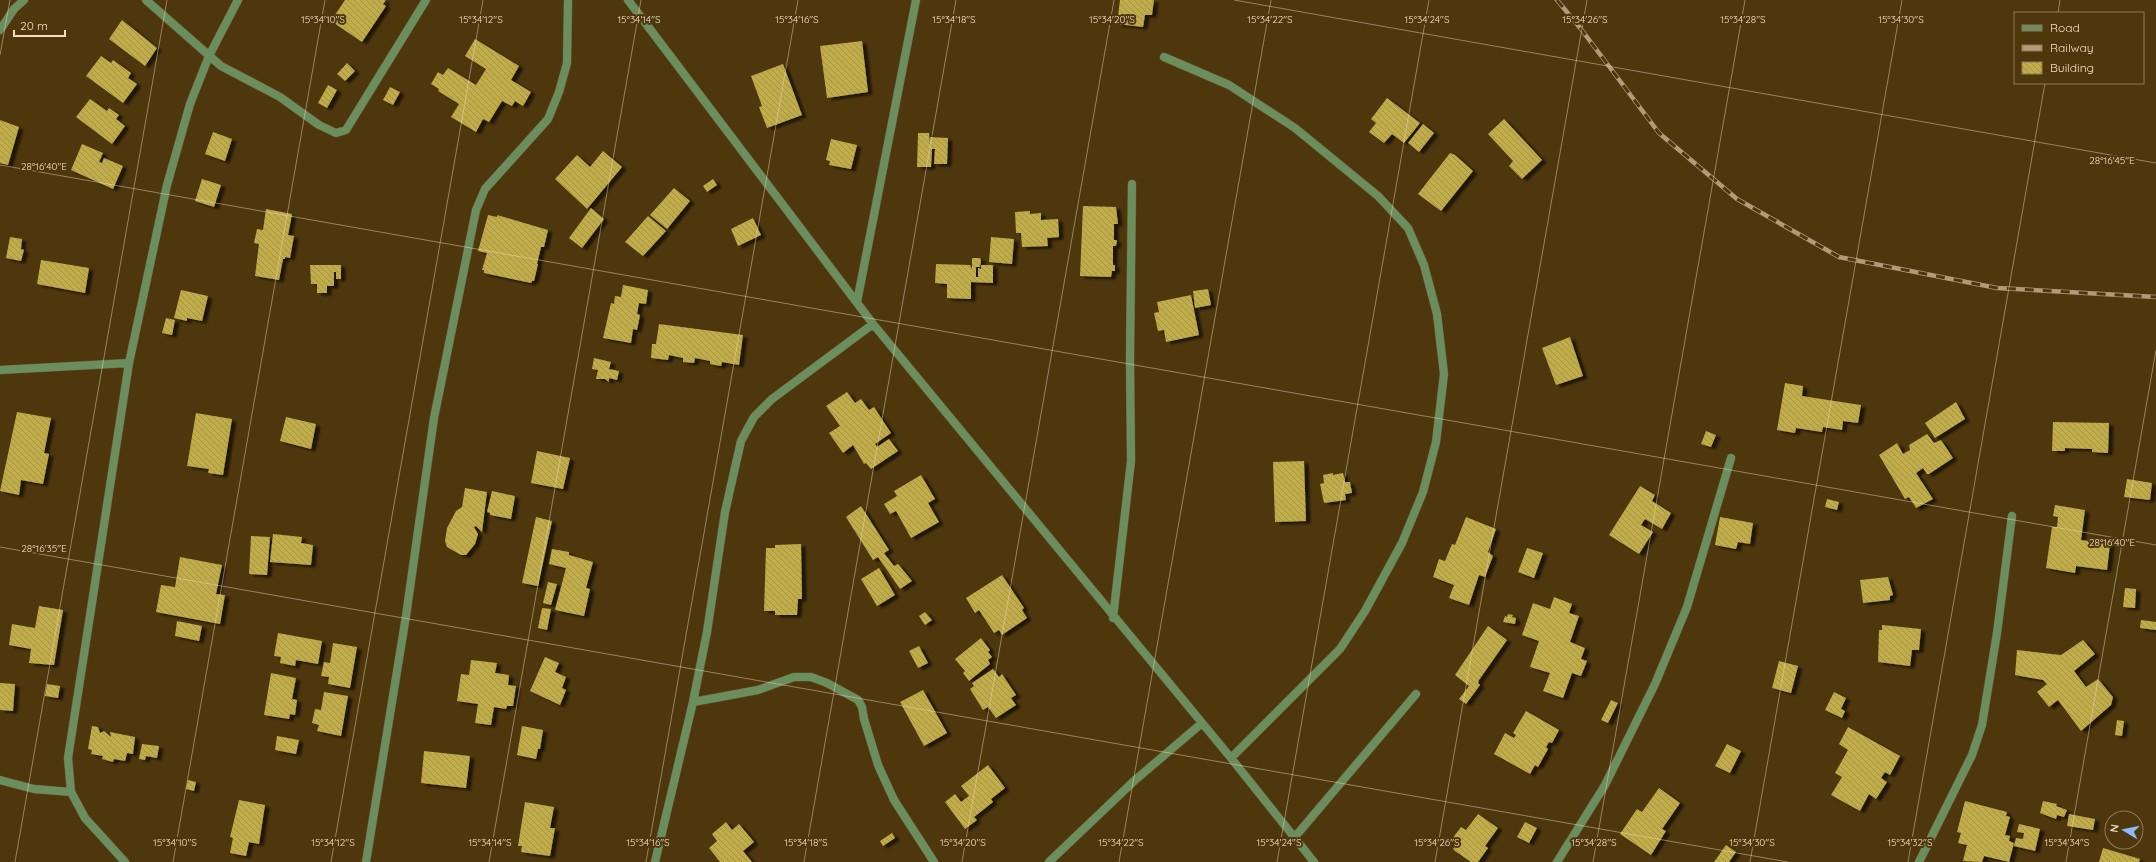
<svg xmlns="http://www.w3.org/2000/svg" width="2156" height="862" viewBox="0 0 2156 862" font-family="Quicksand,sans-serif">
	<defs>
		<pattern id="building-back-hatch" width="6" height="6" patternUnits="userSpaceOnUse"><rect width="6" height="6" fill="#c0ac49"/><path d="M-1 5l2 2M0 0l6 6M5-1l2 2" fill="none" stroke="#a29246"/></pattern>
		<filter id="shadow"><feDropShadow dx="4.5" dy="2.5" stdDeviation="1" flood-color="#0009"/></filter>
	</defs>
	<rect width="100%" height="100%" fill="#4e370d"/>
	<!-- building -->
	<path fill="url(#building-back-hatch)" filter="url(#shadow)" d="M345 0H386L383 4 386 6 362 42 331 21Z
		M1120 0H1154L1152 15H1145L1143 27 1117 24Z
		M122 20 157 48 145 66 109 39Z
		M475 39 519 66 511 80 531 92 523 106 515 101 512 106 502 101 489 122 483 119 476 132 451 117 459 104 438 91 439 89 431 84 438 72 443 75 448 68 476 85 486 69 465 56Z
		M862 41 868 92 827 98 820 46Z
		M101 56 111 63 113 60 131 73 128 78 137 84 123 103 86 76Z
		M347 63 355 71 345 81 337 74Z
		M783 64 802 115 767 128 759 107 762 106 751 76Z
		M328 85 337 90 327 108 318 103Z
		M390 87 400 92 393 105 383 100Z
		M1387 98 1420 123 1404 143 1392 134 1384 143 1369 132 1376 123 1371 119Z
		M90 99 107 111 109 108 119 115 116 119 125 126 112 144 76 117Z
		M1504 119 1542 160 1522 179 1509 166 1513 161 1488 134Z
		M0 120 19 127 8 165 0 163Z
		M1423 124 1434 133 1419 152 1408 143Z
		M213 132 232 139 225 161 205 154Z
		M918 133H929L930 145V137L948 138 947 164H934L935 149H932L931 167H917Z
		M831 139 857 145 851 169 829 165 830 161 826 160Z
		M82 144 103 153 99 162 102 163 104 158 123 166 113 189 71 170Z
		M603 151 622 167 587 209 555 179 577 155 590 167Z
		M1450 153 1455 155 1473 171 1441 211 1418 194Z
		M202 179 221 185 214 207 195 201Z
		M713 179 717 185 707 192 703 186Z
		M674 188 690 201 667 229 650 215Z
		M1083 206 1116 207 1118 224H1114V240H1117L1116 246H1113V265H1115V271H1112L1111 277 1080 276Z
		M591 208 604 219 582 248 569 238Z
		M266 209 292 214 288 235 294 236 290 258 285 257V259H283L279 280 255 276 259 244 254 243 257 229 263 230Z
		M1030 211V214L1041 213V220L1058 219 1059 237 1047 238 1048 246 1022 247 1021 233H1016L1015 212Z
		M488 215 497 217V215L548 230 544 247H541L537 264H538L534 281H532L531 283 484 273V270H482L487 253 478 251Z
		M648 216 666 231 643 256 625 242Z
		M753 218 761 235 738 246 731 229Z
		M10 237 22 239 21 249 24 250 21 261 6 258Z
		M991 237 1014 239 1012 264 989 262Z
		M972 258H980L981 260 980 267H976V277H978V268L981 269V265H993V283L971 282V299L947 298V284L935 283 936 264 970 265 972 269Z
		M41 260 89 268 85 293 37 284Z
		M310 265H341V279H336V272H334V286H327V293H317V284H311Z
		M623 285 648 290 646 304 639 303 637 314 640 315 637 330 633 329 631 343 603 338 611 303 614 304 615 296 621 297Z
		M1208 289 1211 305 1195 308 1193 291Z
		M181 290 208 296 202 321 187 318V321L174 318Z
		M1191 295 1199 335 1166 342 1164 330 1158 331 1154 313 1159 312 1157 302Z
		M166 318 175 320 172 335 162 333Z
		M659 324 743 335 739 365 722 362 721 366 710 364V361L695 358 694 363 683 362V358L669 355 668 360 651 358 652 344H656Z
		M1570 337 1583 376 1556 385 1542 348Z
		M594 358 611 362 609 369 619 371 617 380 609 378V382L605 379H596L598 370 592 369Z
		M1785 383 1803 386 1802 396 1861 405 1858 423 1843 421 1842 430 1823 427 1822 432 1796 428 1795 433 1777 430Z
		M847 392 855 403 861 399 869 410 874 407 891 433 875 444 877 447 889 439 898 451 871 469 866 463 864 464 853 445 843 453 829 433 840 426 826 406Z
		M1956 402 1965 419 1935 438 1925 423Z
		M17 412 51 418 44 453 49 454 43 484 21 480 19 495 0 491Z
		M196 413 232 419 223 475 208 473 209 469 187 466Z
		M286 417 316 424 311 449 280 441Z
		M2053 422 2109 423 2108 453 2092 452V449L2065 448V451H2052Z
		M1706 431 1716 435 1711 447 1701 444Z
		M1927 434 1934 443 1941 440 1953 458 1929 474H1927L1923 468 1916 473 1933 499 1916 508 1909 497 1905 499 1879 455 1897 443 1903 454 1910 450 1909 445Z
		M537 451 570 458 563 489 531 483Z
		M1304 461 1306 521 1275 522 1273 462Z
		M1333 473V475L1343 473 1345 482H1350L1352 493 1345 494 1346 500 1324 503 1320 484 1324 483 1323 475Z
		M921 475 935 499 928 503 939 522 911 538 896 511 890 514 884 504 897 496 894 491Z
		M2127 479 2152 483 2150 500 2124 497Z
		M1640 486 1655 495 1652 501 1671 513 1662 529 1645 519 1641 525 1653 532 1639 554 1609 535Z
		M465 488 487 492 482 532 476 526 474 527 478 534 475 544 466 555H461L447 547 445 541 447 528 456 511 462 507Z
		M492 491 515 496 511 519 490 515V513L487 512Z
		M1827 499 1839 502 1837 510 1825 507Z
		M2055 505 2085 510 2081 540 2110 544 2107 570 2076 566 2075 573 2046 568 2052 527H2057L2058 517 2053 516Z
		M861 506 889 550 884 553 894 566 898 564 912 581 900 589 878 557 873 560 846 517Z
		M536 517 552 521 538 586 522 583Z
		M1466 517 1496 529 1488 552 1493 556 1485 577 1479 575 1469 605 1449 598 1454 585 1433 577 1439 559 1445 561 1452 544 1455 545Z
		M1720 517 1753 523 1750 544 1738 542 1736 549 1715 545Z
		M273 534 302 537 301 543 313 545 311 565 270 562Z
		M251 536 270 537 267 575 249 574Z
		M801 544 802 599H798L797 615H775V611H764L766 548H775V545Z
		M1527 548 1543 553 1534 578 1518 572Z
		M552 549 569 552V555L593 562 586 588 590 589 584 616 555 610 566 568 549 564Z
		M180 557 222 565 216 594 225 595 220 624 156 612 161 585 175 587Z
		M879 568 895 595 877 606 861 579Z
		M1002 575 1024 608 1022 610 1027 618 1002 635 999 630 994 633 979 610 975 613 966 598Z
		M1888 577 1893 595 1890 596V600L1863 603 1860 580Z
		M548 582 557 584 551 605 543 603Z
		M2125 588 2136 589 2135 608 2123 607Z
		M1554 597 1572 604 1569 613 1579 616 1570 642 1585 648 1581 659 1587 661 1581 676 1572 673 1563 698 1543 691 1550 673 1530 667 1539 641 1522 635 1533 603 1550 609Z
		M39 606 63 610 54 665 29 663 31 649 9 645 12 624 35 628Z
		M542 608 551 609 547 630 538 628Z
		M925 612 932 620 925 625 919 616Z
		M1508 614 1513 615 1512 617 1516 618 1515 624 1503 622 1505 616 1507 617Z
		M2141 620 2156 622V630L2140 628Z
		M177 621 202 626 199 641 175 636Z
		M1882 625 1921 629 1919 650H1912L1910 666 1878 662 1879 630H1882Z
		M1488 626 1507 640 1479 680 1478 683 1480 685 1466 704 1459 699 1469 686 1455 675Z
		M278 633 322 641 318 664 296 660 295 666 280 663 281 657 274 656Z
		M981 638 990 650 988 652 992 657 988 660 990 664 969 681 963 673 965 671 955 659Z
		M2083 640 2095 654 2074 671 2086 687 2098 679 2113 697 2111 705 2081 731 2058 700 2049 707 2037 692 2047 684 2043 680 2015 675 2017 650 2061 655Z
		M333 643 357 647 350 688 328 684 329 677 321 676 324 662 330 663Z
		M919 646 928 663 918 668 909 651Z
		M545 657 559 663 555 672 566 677 562 688 566 690 560 705 530 691Z
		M471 660 497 663 495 673 509 675 508 685 516 686 513 706H507L506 709 494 707 491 725 475 723 478 704 457 701 461 674 469 675Z
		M1779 661 1798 666 1791 693 1772 688Z
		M993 669 999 677 1002 674 1016 695 1011 698 1016 705 996 718 988 707 983 710 970 689 974 686 972 683Z
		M271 673 296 678 292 699 297 700 295 715 290 714 289 719 264 715Z
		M0 683 15 684 13 711 0 710Z
		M47 684 60 686 58 698 45 696Z
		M923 690 947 733 924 746 900 702Z
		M324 692 348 696 341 736 317 731 319 725 312 723 315 709 321 710Z
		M1834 692 1846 698 1841 709 1845 711 1842 718 1825 710Z
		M1611 700 1618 703 1608 723 1601 720Z
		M1526 711 1559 730 1552 743 1549 742 1546 747 1548 749 1538 767 1535 765 1530 774 1494 754 1505 733 1514 738 1516 735 1513 733Z
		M2117 720 2124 721 2122 736 2115 735Z
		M92 726 98 727 100 733 104 731 111 737 110 732 135 737 133 754 127 753 125 761 114 759 113 762 102 759 103 756 91 754 92 750 88 749Z
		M522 726 543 730 540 749H538L536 759 517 755Z
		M1848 727 1900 756 1890 775 1885 772 1881 778 1887 782 1876 799 1869 794 1860 811 1831 795 1842 777 1835 773 1848 750 1839 744Z
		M277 736 299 740 296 754 275 750Z
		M142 744 159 746 157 758 146 756 145 760 139 759Z
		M1727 744 1741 751 1730 773 1715 766Z
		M424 751 470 756 466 788 421 783Z
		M988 765 1005 788 991 799 993 802 974 817 977 820 965 829 945 802 955 794 961 802 969 796 961 786Z
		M188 780 196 782 194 791 186 789Z
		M1659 788 1680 803 1662 829 1666 831 1651 855 1620 834 1637 809 1642 812Z
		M239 800 265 805 259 844 249 842 246 856 230 853 233 838 230 837Z
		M1965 801 2007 812 2006 816 2010 817 2005 835 2010 836 2009 841 2014 843 2009 862 1984 856 1982 862 1963 861 1967 845 1958 843 1961 833 1957 832Z
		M2043 801 2057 804 2056 806 2067 810 2064 817 2057 815 2056 819 2040 813Z
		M525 802 554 807 550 828H555L550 856 521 852 522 846H518Z
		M1478 814 1498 828 1485 846 1488 848 1478 862H1471L1455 851 1453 849 1457 844 1452 842V839L1461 827 1466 830Z
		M2069 814 2095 819 2093 830 2067 826Z
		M726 822 732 830 739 824 754 842 743 851 752 862H720L709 848 717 841 712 834Z
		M1525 822 1537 828 1529 843 1517 837Z
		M2019 824 2040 829 2035 851 2014 846 2016 838 2023 839 2024 833 2017 832Z
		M892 833 895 838 883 846 880 841Z
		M1726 845 1736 852 1729 862H1714Z
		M2103 848 2140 859 2139 862H2099Z"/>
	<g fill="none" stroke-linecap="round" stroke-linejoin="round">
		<!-- minor casing -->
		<g stroke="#6b552e" stroke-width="9">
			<path id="minor" d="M146 0 221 66 280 97 319 125 336 133 346 130 426 0
				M628 0 873 324 1231 758 1314 862
				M0 30 14 9 24 0
				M1164 57 1229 85 1295 128 1378 196 1408 228 1424 265 1437 314 1444 374 1436 442 1423 492 1402 543 1365 611 1340 649 1231 758
				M857 302 916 0
				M0 370 129 363
				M1113 618 1131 461 1130 358 1132 184
				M693 702 758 690 794 677H811L827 683 858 700 862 707 864 719 878 765 894 800 934 862
				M0 780 34 789 71 792
				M1294 838 1416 694
				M125 862 85 818 71 792 68 758 129 363 167 185 190 104 209 56 238 0
				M366 862 406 616 434 418 476 210 485 189 548 119 559 92 567 63 568 0
				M655 862 693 702 707 632 725 512 741 441 754 417 772 399 873 324
				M1049 862 1134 781 1202 723
				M1557 862 1605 785 1655 684 1687 607 1731 458
				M1919 862 1972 755 1982 725 1997 633 2012 516"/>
		</g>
		<!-- minor -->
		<use href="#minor" stroke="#6b8e5e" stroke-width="8"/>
		<!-- rail casing -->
		<g stroke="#b09c7b" stroke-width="4.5">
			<path id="rail" d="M1557 0 1581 29 1659 133 1737 199 1839 257 1997 288 2156 297"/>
		</g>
		<!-- rail -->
		<use href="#rail" stroke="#4e370d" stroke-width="3" stroke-dasharray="9" stroke-linecap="butt"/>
	</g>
	<!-- ticks -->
	<path fill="none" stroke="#f1dfc4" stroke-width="1" stroke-opacity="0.45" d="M1234 0 2156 163M2058 13 2060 0M0 55 10 0M0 165 2156 545M0 547 1788 862M15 862 167 0M173 862 325 0M331 862 483 0M489 862 641 0M646 862 798 0M804 862 956 0M962 862 1114 0M1119 862 1271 0M1277 862 1429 0M1435 862 1587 0M1593 862 1745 0M1750 862 1902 0M1908 862 2045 83M2066 862 2156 350"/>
	<g font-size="10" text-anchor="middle" fill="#f1dfc4" stroke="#4e370d" stroke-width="4" stroke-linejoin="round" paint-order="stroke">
		<text x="323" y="23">15°34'10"S</text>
		<text x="481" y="23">15°34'12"S</text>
		<text x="639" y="23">15°34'14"S</text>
		<text x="797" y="23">15°34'16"S</text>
		<text x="954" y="23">15°34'18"S</text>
		<text x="1112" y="23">15°34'20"S</text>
		<text x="1270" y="23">15°34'22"S</text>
		<text x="1427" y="23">15°34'24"S</text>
		<text x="1585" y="23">15°34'26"S</text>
		<text x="1743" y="23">15°34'28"S</text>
		<text x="1901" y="23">15°34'30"S</text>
		<text x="2112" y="164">28°16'45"E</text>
		<text x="44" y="170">28°16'40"E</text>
		<text x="2112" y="546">28°16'40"E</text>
		<text x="44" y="552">28°16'35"E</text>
		<text x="175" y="846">15°34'10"S</text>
		<text x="333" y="846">15°34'12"S</text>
		<text x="490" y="846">15°34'14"S</text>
		<text x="648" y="846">15°34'16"S</text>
		<text x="806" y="846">15°34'18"S</text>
		<text x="963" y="846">15°34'20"S</text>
		<text x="1121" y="846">15°34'22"S</text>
		<text x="1279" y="846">15°34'24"S</text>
		<text x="1437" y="846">15°34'26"S</text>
		<text x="1594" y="846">15°34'28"S</text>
		<text x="1752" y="846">15°34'30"S</text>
		<text x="1910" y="846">15°34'32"S</text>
		<text x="2067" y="846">15°34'34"S</text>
	</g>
	<!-- legend -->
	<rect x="2014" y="12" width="130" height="72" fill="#4e370d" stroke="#8f7a56"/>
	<rect x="2022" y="25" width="20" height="6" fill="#6b8e5e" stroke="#8f7a56"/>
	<text x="2050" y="32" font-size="12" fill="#f1dfc4">Road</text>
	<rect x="2022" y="45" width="20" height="6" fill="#b09c7b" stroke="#8f7a56"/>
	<text x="2050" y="52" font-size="12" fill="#f1dfc4">Railway</text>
	<rect x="2022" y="62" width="20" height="12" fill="url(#building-back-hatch)" stroke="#8f7a56"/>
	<text x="2050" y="72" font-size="12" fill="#f1dfc4">Building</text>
	<!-- north arrow -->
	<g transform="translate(2124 830) rotate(280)"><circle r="19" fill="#4e370d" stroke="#8f7a56"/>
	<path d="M0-3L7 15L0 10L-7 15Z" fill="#8bb9fc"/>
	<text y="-6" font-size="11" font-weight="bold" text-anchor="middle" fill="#f1dfc4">N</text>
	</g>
	<!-- scale -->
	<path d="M14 30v6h51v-6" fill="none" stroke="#f1dfc4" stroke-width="2"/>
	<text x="20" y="30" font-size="12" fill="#f1dfc4" stroke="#4e370d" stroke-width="3" paint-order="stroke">20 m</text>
</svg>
